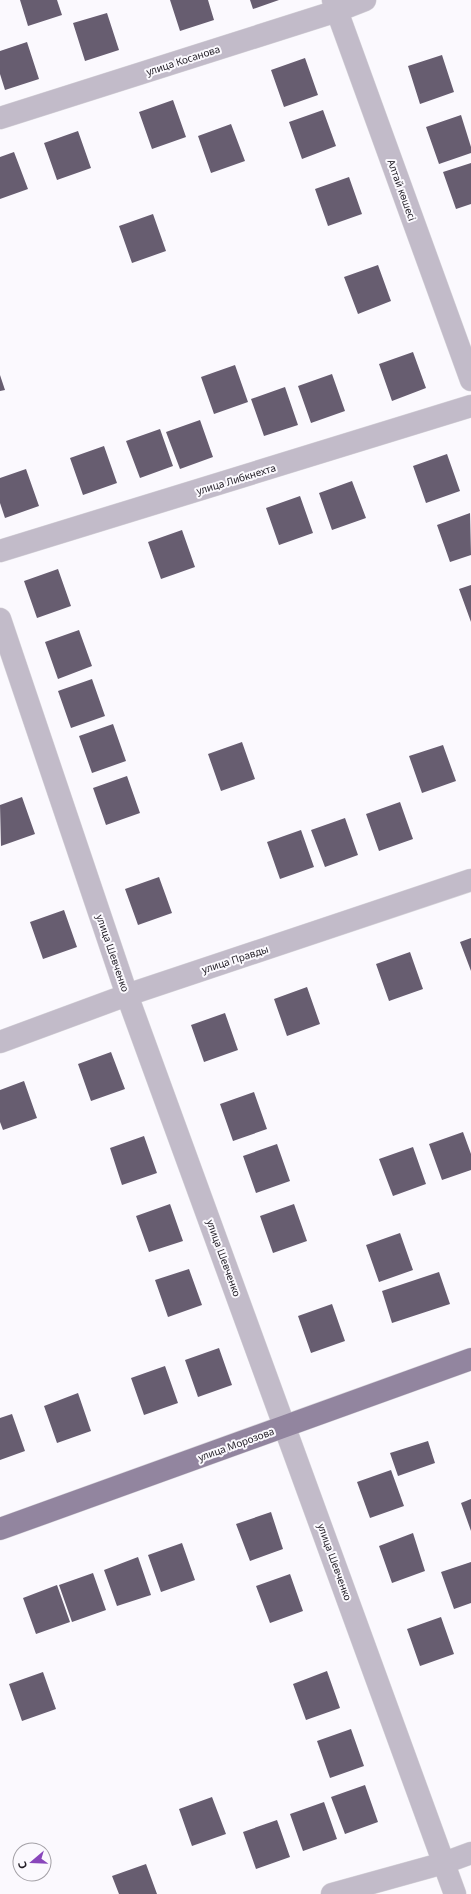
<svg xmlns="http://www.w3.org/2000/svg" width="471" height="1894" viewBox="0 0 471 1894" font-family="'Noto Sans',sans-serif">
	<rect width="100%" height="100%" fill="#fbf9fe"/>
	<!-- building -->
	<path fill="#675d70" d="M20 0H57L62 15 28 26Z
		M170 0H208L214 20 180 31Z
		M250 0H279L253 9Z
		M107 13 119 50 85 61 73 23Z
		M27 42 39 79 5 90 0 74V51Z
		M442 55 454 92 420 104 408 66Z
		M305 58 318 95 284 107 271 70Z
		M173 100 186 137 152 149 139 112Z
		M323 110 336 146 302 159 289 122Z
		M461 115 471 147V153L439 164 426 127Z
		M231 124 245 161 211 173 198 136Z
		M78 131 91 168 57 180 44 143Z
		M14 152 28 189 0 199V157Z
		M471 163V204L456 209 443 172Z
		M349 177 362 214 328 226 315 189Z
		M153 214 166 251 132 263 119 226Z
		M378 265 391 301 358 314 344 277Z
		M413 352 426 388 392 401 379 364Z
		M235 365 248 402 214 414 201 377Z
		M332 374 345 411 311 423 298 386Z
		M0 375 5 390 0 391Z
		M285 387 298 425 264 436 251 399Z
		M200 420 213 457 180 469 166 432Z
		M160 429 173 466 140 478 126 441Z
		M104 446 117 483 83 495 70 458Z
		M447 454 460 491 426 503 413 466Z
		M26 469 39 506 5 518 0 503V478Z
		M352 481 366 518 332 530 319 493Z
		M300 496 313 533 279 545 266 508Z
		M470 513 471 555 450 562 437 525Z
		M182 530 195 567 161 579 148 542Z
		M58 569 71 606 37 618 24 581Z
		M471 585V622L459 589Z
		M79 630 92 666 58 679 45 642Z
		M92 679 105 716 71 728 58 691Z
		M113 724 126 761 92 773 79 736Z
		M242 742 255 779 221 791 208 754Z
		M443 745 456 781 422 793 409 756Z
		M127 776 140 813 106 825 93 788Z
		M22 797 35 834 1 846 0 805Z
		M400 802 413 839 379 851 366 814Z
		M345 818 358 855 325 867 311 830Z
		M301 830 314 867 280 879 267 842Z
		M159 877 172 913 138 925 125 889Z
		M64 910 77 947 43 959 30 922Z
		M471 938V971L460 942Z
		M410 952 423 989 389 1001 376 964Z
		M307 987 320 1024 287 1036 274 999Z
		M225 1013 238 1050 204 1062 191 1025Z
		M111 1052 125 1089 91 1101 78 1064Z
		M24 1081 37 1118 3 1130 0 1122V1090Z
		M254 1092 267 1129 233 1141 220 1104Z
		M463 1132 471 1154V1170L442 1180 429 1144Z
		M144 1136 157 1173 122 1185 110 1148Z
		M277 1144 290 1181 256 1193 243 1156Z
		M413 1147 426 1184 393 1196 379 1159Z
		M170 1204 183 1241 149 1252 136 1216Z
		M294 1204 307 1241 273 1253 260 1216Z
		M400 1233 413 1270 379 1282 366 1245Z
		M189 1269 202 1305 168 1317 155 1280Z
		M439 1272 450 1304 392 1323 382 1291Z
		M332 1304 345 1341 311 1353 298 1316Z
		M219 1348 232 1385 198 1397 185 1360Z
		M165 1366 178 1403 144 1415 131 1378Z
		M78 1393 91 1431 57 1443 44 1406Z
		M12 1414 25 1451 0 1460V1418Z
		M428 1441 435 1463 398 1476 390 1453Z
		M391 1470 404 1506 370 1518 357 1482Z
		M471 1499V1531L461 1503Z
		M271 1512 283 1549 250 1561 236 1524Z
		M413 1533 425 1571 392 1583 379 1546Z
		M182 1543 195 1580 161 1592 148 1555Z
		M138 1557 151 1595 117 1606 104 1570Z
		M471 1562V1603L454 1609 441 1572Z
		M93 1573 106 1610 72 1622 59 1585Z
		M290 1574 303 1611 270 1623 256 1586Z
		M57 1585 70 1622 36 1634 23 1598Z
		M441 1617 454 1654 420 1666 407 1629Z
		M327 1671 340 1708 306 1720 293 1684Z
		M43 1672 56 1709 22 1721 9 1684Z
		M351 1729 364 1766 330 1778 317 1741Z
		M365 1785 378 1822 345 1834 331 1797Z
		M212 1797 226 1834 192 1846 179 1809Z
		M324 1802 337 1839 303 1851 290 1814Z
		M277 1820 290 1857 256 1869 243 1832Z
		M146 1864 157 1894H119L112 1876Z"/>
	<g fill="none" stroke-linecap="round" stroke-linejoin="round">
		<!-- minor casing -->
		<g stroke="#d8d6db" stroke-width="23">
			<path id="minor" d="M333 0 471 380
				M0 118 337 11 365 0
				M0 551 471 406
				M0 619 127 995 455 1894
				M0 1042 127 995 471 880
				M332 1894 444 1863 471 1853"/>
		</g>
		<!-- major casing -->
		<g stroke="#d8d6db" stroke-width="23">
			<path id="major" d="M0 1529 471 1359"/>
		</g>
		<!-- minor -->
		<use href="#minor" stroke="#c2bbc9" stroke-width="22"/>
		<!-- major -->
		<use href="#major" stroke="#92859f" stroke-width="22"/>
	</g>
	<g text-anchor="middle" stroke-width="4" stroke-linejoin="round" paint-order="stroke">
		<!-- street labels -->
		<g font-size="10" fill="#211d25" stroke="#fbf9fe">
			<text transform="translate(183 60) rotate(-18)" y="4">улица Косанова</text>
			<text transform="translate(402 190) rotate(70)" y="4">Алтай көшесі</text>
			<text transform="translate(236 479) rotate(-17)" y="4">улица Либкнехта</text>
			<text transform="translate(113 953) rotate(71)" y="4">улица Шевченко</text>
			<text transform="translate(235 959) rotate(-18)" y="4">улица Правды</text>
			<text transform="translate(224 1258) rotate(70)" y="4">улица Шевченко</text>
			<text transform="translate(236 1444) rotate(-20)" y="4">улица Морозова</text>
			<text transform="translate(335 1562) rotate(70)" y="4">улица Шевченко</text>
		</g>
	</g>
	<!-- north arrow -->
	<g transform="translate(32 1862) rotate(251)"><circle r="19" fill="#fbf9fe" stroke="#a4a1a7"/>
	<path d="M0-3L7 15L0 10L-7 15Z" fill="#8946bb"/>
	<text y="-6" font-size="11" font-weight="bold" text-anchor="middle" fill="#211d25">С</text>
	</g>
</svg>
